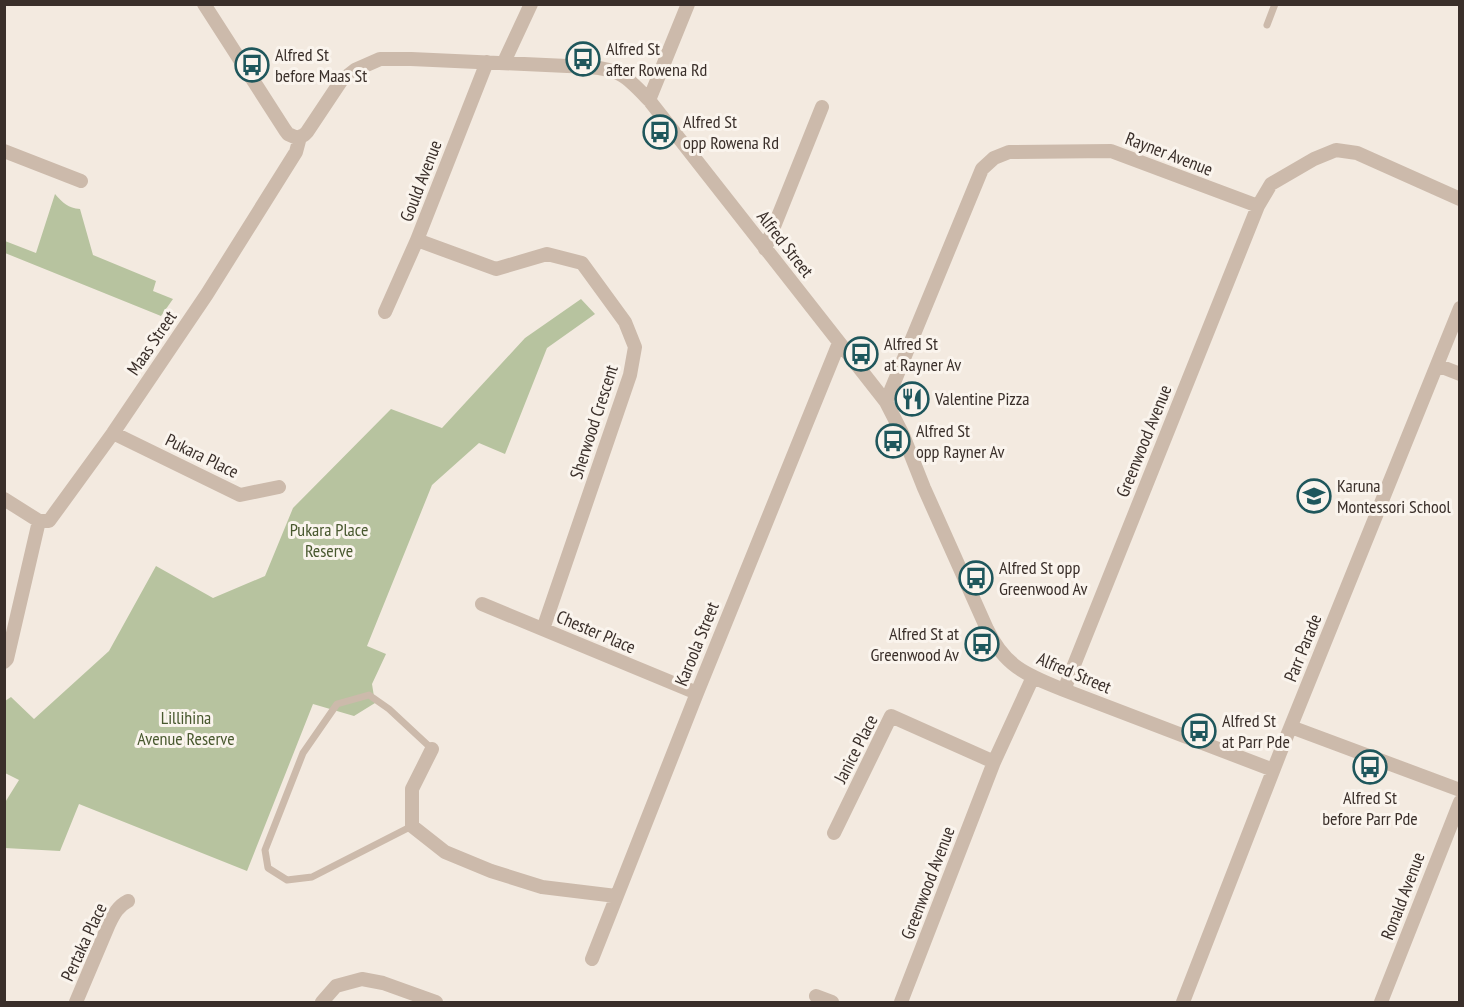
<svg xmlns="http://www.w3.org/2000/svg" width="1464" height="1007" viewBox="0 0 1464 1007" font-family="'PT Sans Narrow',sans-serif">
	<rect width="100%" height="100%" fill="#f3eae0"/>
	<!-- green -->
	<path fill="#b7c39f" d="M55 194C63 203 68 208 80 209L93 255 156 281 153 291 173 299 161 316 5 253V241L36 253Z
		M581 299 595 314 547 348 505 454 479 443 432 485 367 646 386 654 372 684 375 703 354 716 313 704 247 871 79 804 60 851 5 848 4 804 19 780 5 773V701L11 697 34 719 109 651 156 566 213 598 265 576 293 508 391 409 442 428 525 338Z"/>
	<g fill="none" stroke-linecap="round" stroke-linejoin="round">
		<!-- lane -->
		<path stroke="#ccbaab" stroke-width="7" d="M1267 25 1275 4
			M412 826 312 877 287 880 268 868 265 850 303 753 337 704 369 695 389 709 432 749"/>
		<!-- street -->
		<path stroke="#ccbaab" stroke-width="14" d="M204 4 285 130 288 134 297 138 304 135 307 132 341 81 355 70 380 59H411L589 67C621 69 628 78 649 100L886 402 903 435 924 488 987 629C1005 667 1027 675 1064 690L1273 770
			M504 62 531 4
			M649 100 688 4
			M4 151 81 181
			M417 240 496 269 547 254 582 263 625 322 635 347 630 375 543 629
			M765 249 822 107
			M385 312 417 240 487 62
			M1437 365 1460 374
			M886 402 982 169 994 158 1009 152 1111 151 1258 206
			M113 433 240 495 279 487
			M4 499 39 521H49L113 433 207 294 296 152 300 137
			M482 604 697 693
			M4 662 7 659 39 521
			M1064 690 1258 206 1271 184 1314 159 1336 150 1357 153 1460 199
			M1291 727 1460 790
			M432 749 412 789V826L445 852 491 871 542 887 616 896
			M834 833 891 716 994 762
			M592 959 697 693 839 343
			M816 996 832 1002
			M76 1002 109 924C114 914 118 906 128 901
			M322 1002 336 986 362 979 383 983 436 1002
			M901 1002 994 762 1033 677
			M1183 1002 1280 753 1460 308
			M1381 1002 1460 802"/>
	</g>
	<!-- icons -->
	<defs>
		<g id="bus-ring" transform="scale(1.725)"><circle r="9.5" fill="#faf4ed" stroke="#1f575c" stroke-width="1.5"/><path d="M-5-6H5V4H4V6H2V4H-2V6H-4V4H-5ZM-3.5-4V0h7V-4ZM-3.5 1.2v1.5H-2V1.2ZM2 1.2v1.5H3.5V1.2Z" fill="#1f575c"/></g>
		<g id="restaurant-ring" transform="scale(1.725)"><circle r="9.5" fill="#faf4ed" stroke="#1f575c" stroke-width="1.5"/><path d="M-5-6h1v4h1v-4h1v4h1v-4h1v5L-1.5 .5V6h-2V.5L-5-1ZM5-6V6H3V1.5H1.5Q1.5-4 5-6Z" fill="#1f575c"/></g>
		<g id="school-ring" transform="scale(1.725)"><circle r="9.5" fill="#faf4ed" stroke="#1f575c" stroke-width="1.5"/><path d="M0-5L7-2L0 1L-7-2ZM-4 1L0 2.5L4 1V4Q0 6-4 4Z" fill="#1f575c"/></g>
	</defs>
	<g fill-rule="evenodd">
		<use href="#bus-ring" x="583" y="59"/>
		<use href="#bus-ring" x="252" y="65"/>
		<use href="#bus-ring" x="660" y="132"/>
		<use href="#bus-ring" x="861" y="354"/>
		<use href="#restaurant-ring" x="912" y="399"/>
		<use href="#bus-ring" x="893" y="441"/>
		<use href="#school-ring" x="1314" y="496"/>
		<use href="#bus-ring" x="976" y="578"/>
		<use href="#bus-ring" x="982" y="644"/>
		<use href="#bus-ring" x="1199" y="731"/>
		<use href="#bus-ring" x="1370" y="767"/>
	</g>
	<g text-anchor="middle" stroke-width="6" stroke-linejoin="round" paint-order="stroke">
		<!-- poi labels -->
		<g font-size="18" fill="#3a2f2a" stroke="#faf4ed" text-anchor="start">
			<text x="606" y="55">Alfred St<tspan x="606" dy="21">after Rowena Rd</tspan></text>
			<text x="275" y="61">Alfred St<tspan x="275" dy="21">before Maas St</tspan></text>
			<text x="683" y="128">Alfred St<tspan x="683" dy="21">opp Rowena Rd</tspan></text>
			<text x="884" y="350">Alfred St<tspan x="884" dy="21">at Rayner Av</tspan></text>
			<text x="935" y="405">Valentine Pizza</text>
			<text x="916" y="437">Alfred St<tspan x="916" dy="21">opp Rayner Av</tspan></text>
			<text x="1337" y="492">Karuna<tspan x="1337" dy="21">Montessori School</tspan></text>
			<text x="999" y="574">Alfred St opp<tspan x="999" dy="21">Greenwood Av</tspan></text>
			<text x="959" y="640" text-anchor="end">Alfred St at<tspan x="959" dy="21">Greenwood Av</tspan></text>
			<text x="1222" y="727">Alfred St<tspan x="1222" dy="21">at Parr Pde</tspan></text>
			<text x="1370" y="804" text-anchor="middle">Alfred St<tspan x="1370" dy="21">before Parr Pde</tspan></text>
		</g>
		<!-- street labels -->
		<g font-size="18" fill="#3a2f2a" stroke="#faf4ed">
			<text transform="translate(1169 154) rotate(21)" y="6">Rayner Avenue</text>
			<text transform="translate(421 181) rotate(-69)" y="6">Gould Avenue</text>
			<text transform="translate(785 244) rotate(52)" y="6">Alfred Street</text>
			<text transform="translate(152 343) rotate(-56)" y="6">Maas Street</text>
			<text transform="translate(594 422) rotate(-72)" y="6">Sherwood Crescent</text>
			<text transform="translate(1144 441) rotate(-68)" y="6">Greenwood Avenue</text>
			<text transform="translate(202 456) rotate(26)" y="6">Pukara Place</text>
			<text transform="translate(596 632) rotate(23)" y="6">Chester Place</text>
			<text transform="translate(697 644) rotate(-68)" y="6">Karoola Street</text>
			<text transform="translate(1303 648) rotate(-68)" y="6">Parr Parade</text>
			<text transform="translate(1074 673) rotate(23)" y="6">Alfred Street</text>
			<text transform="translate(856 749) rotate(-63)" y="6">Janice Place</text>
			<text transform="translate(928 883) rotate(-69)" y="6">Greenwood Avenue</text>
			<text transform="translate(1403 896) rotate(-69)" y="6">Ronald Avenue</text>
			<text transform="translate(84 942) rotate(-65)" y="6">Pertaka Place</text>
		</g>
		<!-- park labels -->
		<g font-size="18" fill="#48582e" stroke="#faf4ed">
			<text x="329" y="536">Pukara Place<tspan x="329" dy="21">Reserve</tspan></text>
			<text x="186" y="724">Lillihina<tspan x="186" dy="21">Avenue Reserve</tspan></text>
		</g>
	</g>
	<!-- border -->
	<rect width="1464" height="1007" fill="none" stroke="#3a2f2a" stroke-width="12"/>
</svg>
